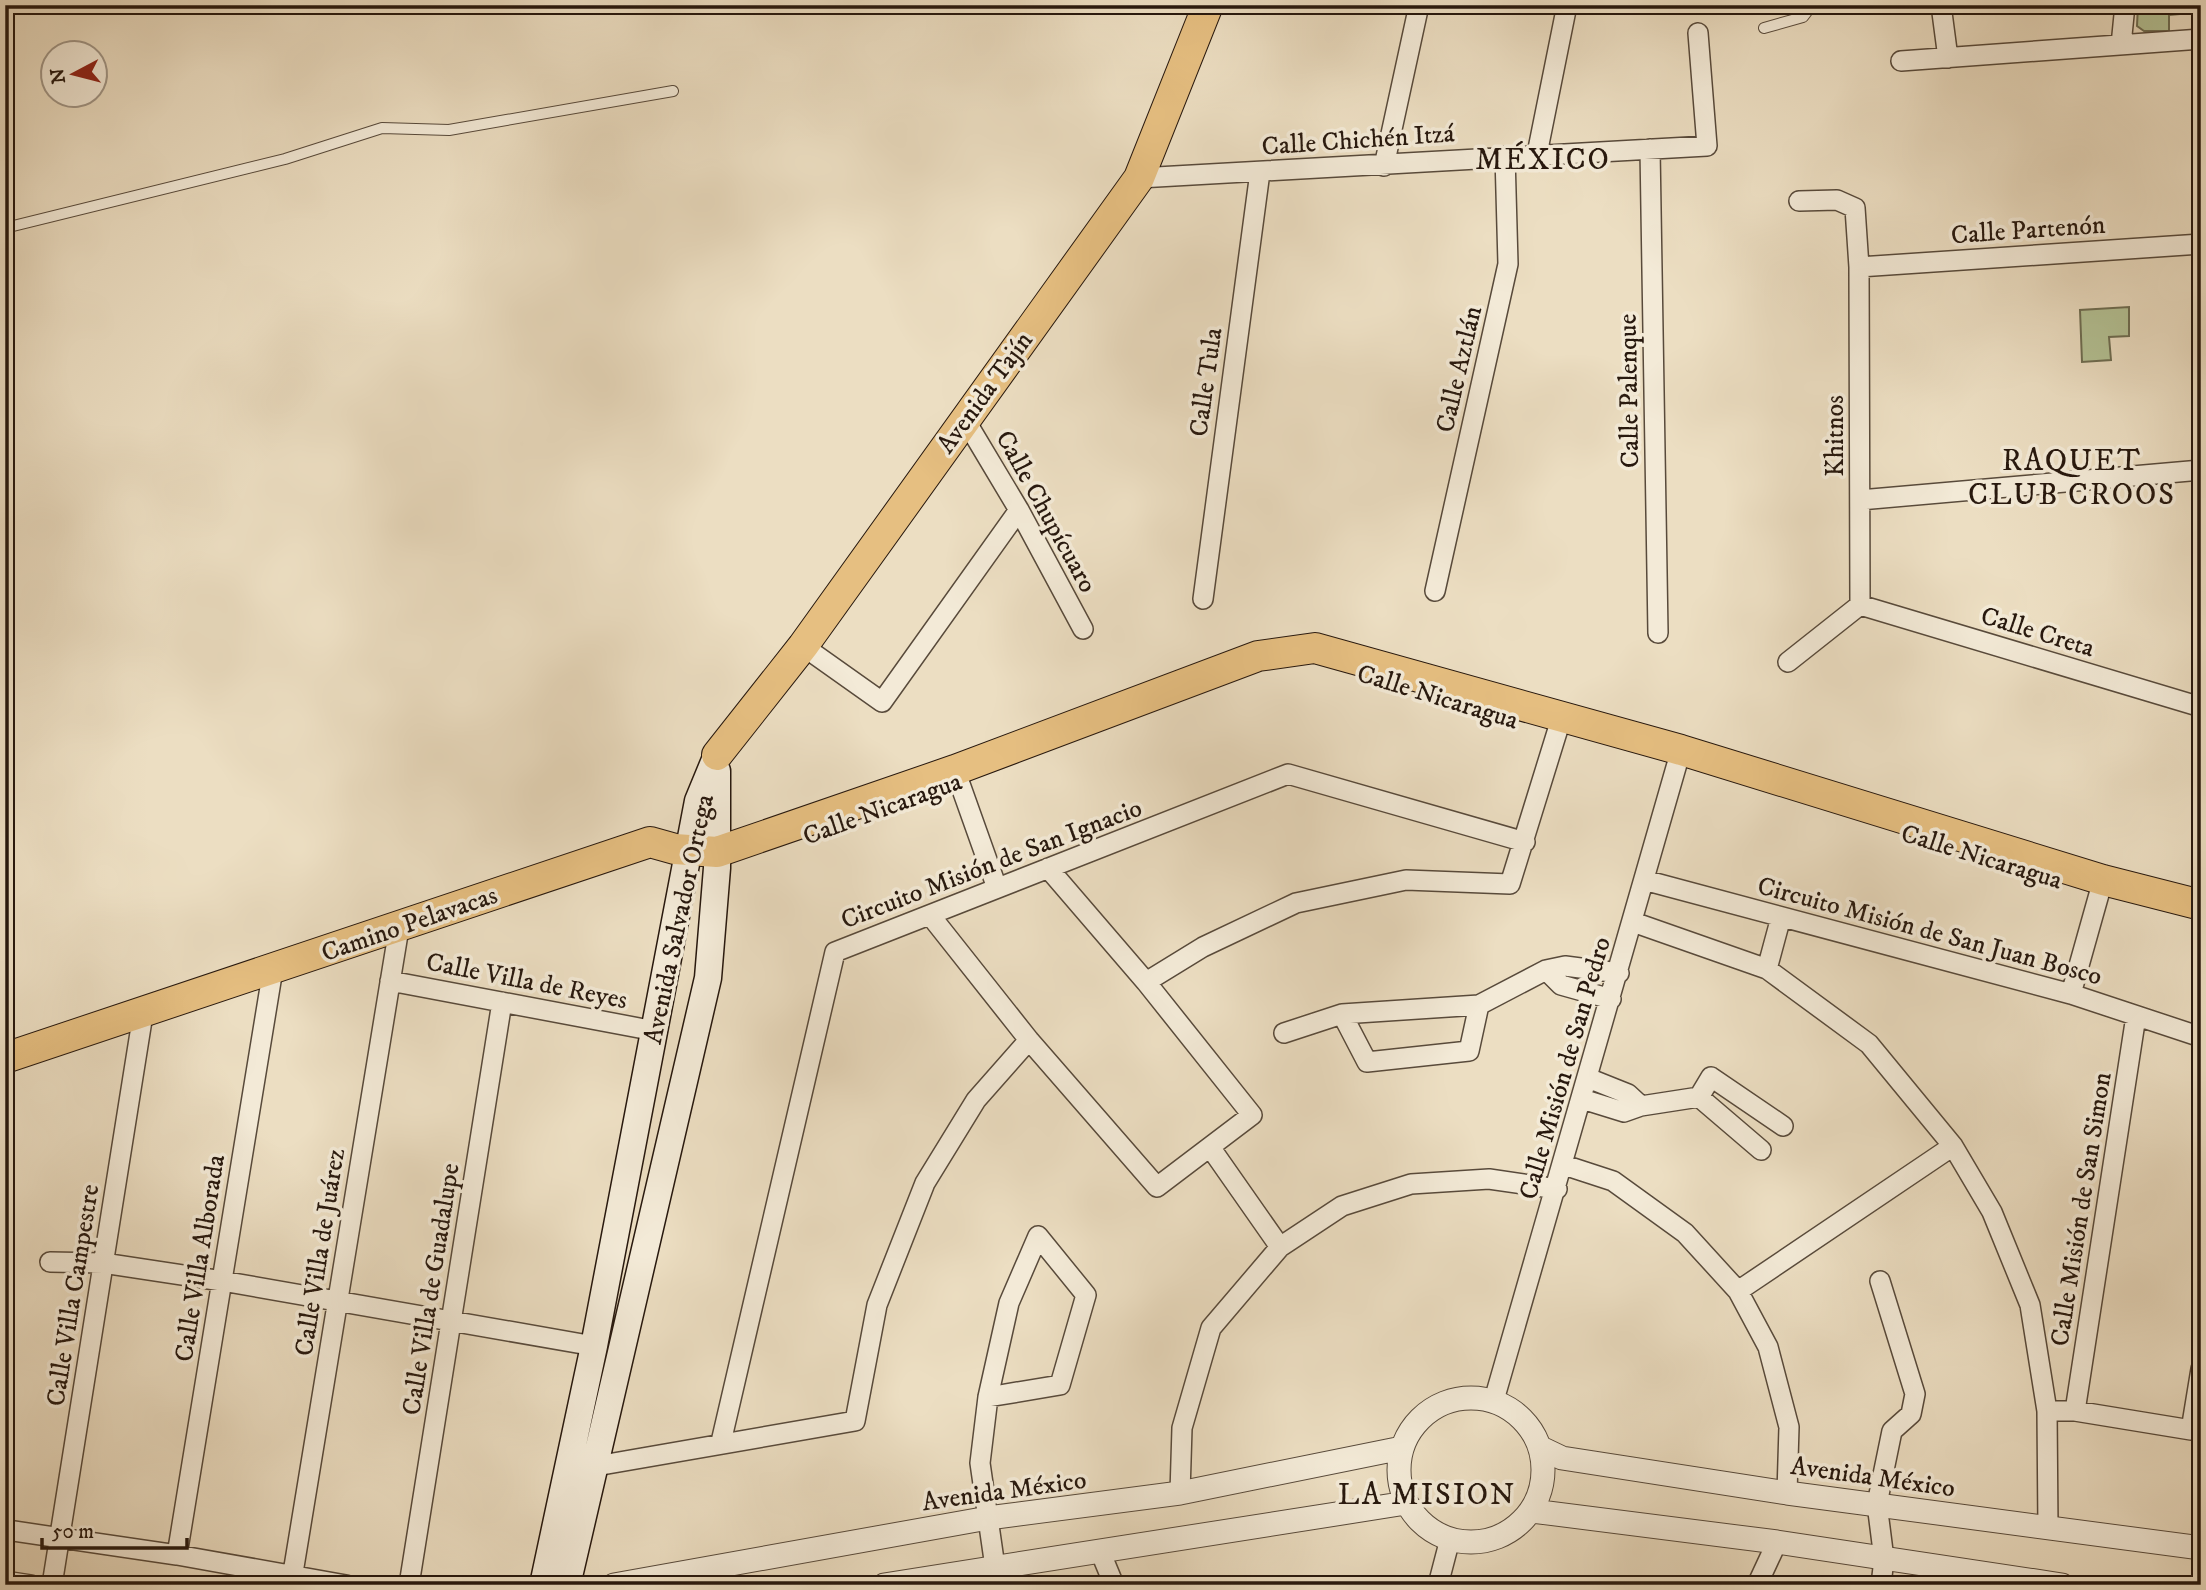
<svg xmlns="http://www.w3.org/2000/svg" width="2206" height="1590" viewBox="0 0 2206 1590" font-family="'IM FELL DW Pica',serif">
	<rect width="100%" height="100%" fill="#ecdec2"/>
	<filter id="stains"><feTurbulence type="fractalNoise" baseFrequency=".00286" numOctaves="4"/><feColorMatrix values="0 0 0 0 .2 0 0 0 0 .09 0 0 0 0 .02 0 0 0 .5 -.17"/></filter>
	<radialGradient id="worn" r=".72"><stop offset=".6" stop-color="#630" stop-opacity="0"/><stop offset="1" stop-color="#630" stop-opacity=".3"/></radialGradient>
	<!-- green -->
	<path fill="#b4c295" stroke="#6e6d52" stroke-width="2" d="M2138 5H2201V12L2169 15V31H2144L2137 26Z
		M2129 307V336L2109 337 2111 360 2082 362 2080 310Z"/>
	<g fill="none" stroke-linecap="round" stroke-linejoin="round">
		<!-- service casing -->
		<g stroke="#584a3b" stroke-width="12">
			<path id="service" d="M1764 28 1803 17 1812 5
				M5 228 285 159 382 128 449 130 673 91"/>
		</g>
		<!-- minor casing -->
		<g stroke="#584a3b" stroke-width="22">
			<path id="minor" d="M1941 5 1948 58
				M2121 45 2125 5
				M1901 61 2201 39
				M1650 149 1658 633
				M1537 154 1567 5
				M1384 166 1419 5
				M1139 178 1707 146 1698 33
				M1799 201 1837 200 1855 208 1859 267 1860 605
				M1859 267 2201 244
				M964 418 1019 510 1083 629
				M1860 500 2201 470
				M1435 591 1508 264 1505 156
				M1203 599 1260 172
				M1860 605 2201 707
				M803 646 882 702 1019 510
				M1788 662 1860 605
				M955 770 997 888
				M1644 880 2071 994 2201 1037
				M930 915 1029 1040 1157 1187 1252 1115 1146 982 1048 868
				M1633 922 1767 969 1869 1044 1953 1146 1992 1212 2030 1305 2047 1411 2048 1528
				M1767 969 1781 917
				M1546 970 1561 985 1611 999
				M390 981 655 1031
				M1146 982 1203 947 1296 903 1406 880 1510 884 1562 716
				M2071 994 2103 880
				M1342 1014 1367 1062 1469 1051 1479 1005
				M1284 1033 1342 1014 1479 1005 1546 970 1565 966 1619 973
				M1588 1078 1628 1094 1641 1106
				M1699 1097 1761 1150
				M1582 1099 1624 1112 1641 1106 1699 1097 1711 1077 1783 1126
				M1210 1147 1280 1247
				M1564 1165 1613 1181 1685 1233 1738 1291 1768 1347 1789 1427 1787 1493
				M50 1262 103 1263 222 1281 594 1346
				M1880 1281 1915 1394 1911 1414 1892 1431 1877 1504 1884 1559 1881 1585
				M1738 1291 1953 1146
				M988 1397 1060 1385 1086 1295 1038 1236 1009 1303 988 1397 980 1463 995 1567 1001 1585
				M1494 1400 1681 750
				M2047 1411H2075L2191 1430 2201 1369
				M2075 1411 2136 1016
				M721 1442 835 952 1288 774 1525 842
				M596 1466 855 1421 877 1305 925 1183 976 1100 1029 1040
				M1180 1493 1182 1428 1211 1328 1280 1247 1342 1206 1411 1184 1489 1179 1557 1189
				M7 1530 177 1555 346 1585
				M1100 1551 1114 1585
				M177 1555 273 969
				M5 1581 31 1585
				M52 1585 143 1014
				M291 1585 399 928
				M409 1585 502 1002
				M1438 1585 1450 1539
				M1757 1585 1777 1542"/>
		</g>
		<!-- tertiary casing -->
		<g stroke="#584a3b" stroke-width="25">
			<path id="tertiary" d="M1399 1470a72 72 0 1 1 144 0a72 72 0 1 1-144 0Z
				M1541 1448 1562 1458 1787 1493 2201 1548
				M1532 1511 1777 1542 2062 1585
				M614 1585 988 1518 1180 1493 1402 1448
				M884 1585 1406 1503"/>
		</g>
		<!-- secondary casing -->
		<g stroke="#27180e" stroke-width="29">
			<path id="secondary" d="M543 1585 594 1346 698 801 717 755
				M567 1585 708 978 717 868V771"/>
		</g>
		<!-- primary casing -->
		<g stroke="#27180e" stroke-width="32">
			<path id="primary" d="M717 755 803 646 1139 178 1208 5
				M5 1058 650 842 675 849 717 852 955 770 1258 656 1315 648 1681 750 2103 880 2201 905"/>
		</g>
		<!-- service -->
		<use href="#service" stroke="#f3ead7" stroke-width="10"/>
		<!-- minor -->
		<use href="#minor" stroke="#f3ead7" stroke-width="19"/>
		<!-- tertiary -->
		<use href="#tertiary" stroke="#f3ead7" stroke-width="23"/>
		<!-- secondary -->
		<use href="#secondary" stroke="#f3ead7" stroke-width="26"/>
		<!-- primary -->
		<use href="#primary" stroke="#e6bf81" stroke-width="30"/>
	</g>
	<g text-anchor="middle" stroke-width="7" stroke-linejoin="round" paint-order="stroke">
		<!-- street labels -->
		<g font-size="26" fill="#27180e" stroke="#f3ead7">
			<text transform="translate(1358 139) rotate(-4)" y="9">Calle Chichén Itzá</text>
			<text transform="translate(2028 229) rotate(-4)" y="9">Calle Partenón</text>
			<text transform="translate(1458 369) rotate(-77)" y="9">Calle Aztlán</text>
			<text transform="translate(1205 382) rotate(-82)" y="9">Calle Tula</text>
			<text transform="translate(1628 391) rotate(-91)" y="9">Calle Palenque</text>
			<text transform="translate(984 392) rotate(-54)" y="9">Avenida Tajín</text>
			<text transform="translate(1834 436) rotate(-90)" y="9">Khitnos</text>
			<text transform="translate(1047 511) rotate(61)" y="9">Calle Chupícuaro</text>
			<text transform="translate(2038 631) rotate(17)" y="9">Calle Creta</text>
			<text transform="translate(1438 696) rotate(17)" y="9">Calle Nicaragua</text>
			<text transform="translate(882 808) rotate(-20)" y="9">Calle Nicaragua</text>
			<text transform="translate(1982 856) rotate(17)" y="9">Calle Nicaragua</text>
			<text transform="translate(991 863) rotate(-21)" y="9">Circuito Misión de San Ignacio</text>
			<text transform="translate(678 919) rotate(-78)" y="9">Avenida Salvador Ortega</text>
			<text transform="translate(409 923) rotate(-19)" y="9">Camino Pelavacas</text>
			<text transform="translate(1930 930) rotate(15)" y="9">Circuito Misión de San Juan Bosco</text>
			<text transform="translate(527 980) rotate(11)" y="9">Calle Villa de Reyes</text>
			<text transform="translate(1564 1068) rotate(-74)" y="9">Calle Misión de San Pedro</text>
			<text transform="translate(2080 1209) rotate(-81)" y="9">Calle Misión de San Simon</text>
			<text transform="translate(319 1252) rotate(-81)" y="9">Calle Villa de Juárez</text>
			<text transform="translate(199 1258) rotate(-81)" y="9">Calle Villa Alborada</text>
			<text transform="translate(430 1289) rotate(-81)" y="9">Calle Villa de Guadalupe</text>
			<text transform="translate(72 1295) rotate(-81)" y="9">Calle Villa Campestre</text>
			<text transform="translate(1873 1476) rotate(8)" y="9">Avenida México</text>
			<text transform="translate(1004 1490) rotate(-8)" y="9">Avenida México</text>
		</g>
		<!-- quarter labels -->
		<g font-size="30" letter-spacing="2" fill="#27180e" stroke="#f3ead7">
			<text x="1543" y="169">MÉXICO</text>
			<text x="2072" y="470">RAQUET<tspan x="2072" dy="34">CLUB CROOS</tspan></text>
			<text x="1427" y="1504">LA MISION</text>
		</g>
	</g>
	<!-- margin -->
	<rect width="2206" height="1590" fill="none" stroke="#ecdec2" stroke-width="28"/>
	<rect x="7" y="7" width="2192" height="1576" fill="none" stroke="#27180e" stroke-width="3.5"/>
	<rect x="14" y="14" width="2178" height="1562" fill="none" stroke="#27180e" stroke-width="2"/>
	<!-- north arrow -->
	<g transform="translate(74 74) rotate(263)"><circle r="33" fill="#f3ead7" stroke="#a19687" stroke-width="2"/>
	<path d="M0-5L12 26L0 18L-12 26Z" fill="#8f2418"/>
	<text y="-10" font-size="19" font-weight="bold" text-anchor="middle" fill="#27180e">N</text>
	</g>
	<!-- scale -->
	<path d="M42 1538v10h145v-10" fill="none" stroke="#27180e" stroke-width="3.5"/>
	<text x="52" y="1538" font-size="21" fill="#27180e" stroke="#f3ead7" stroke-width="5" paint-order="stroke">50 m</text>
	<rect width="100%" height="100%" filter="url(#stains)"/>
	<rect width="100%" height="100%" fill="url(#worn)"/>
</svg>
